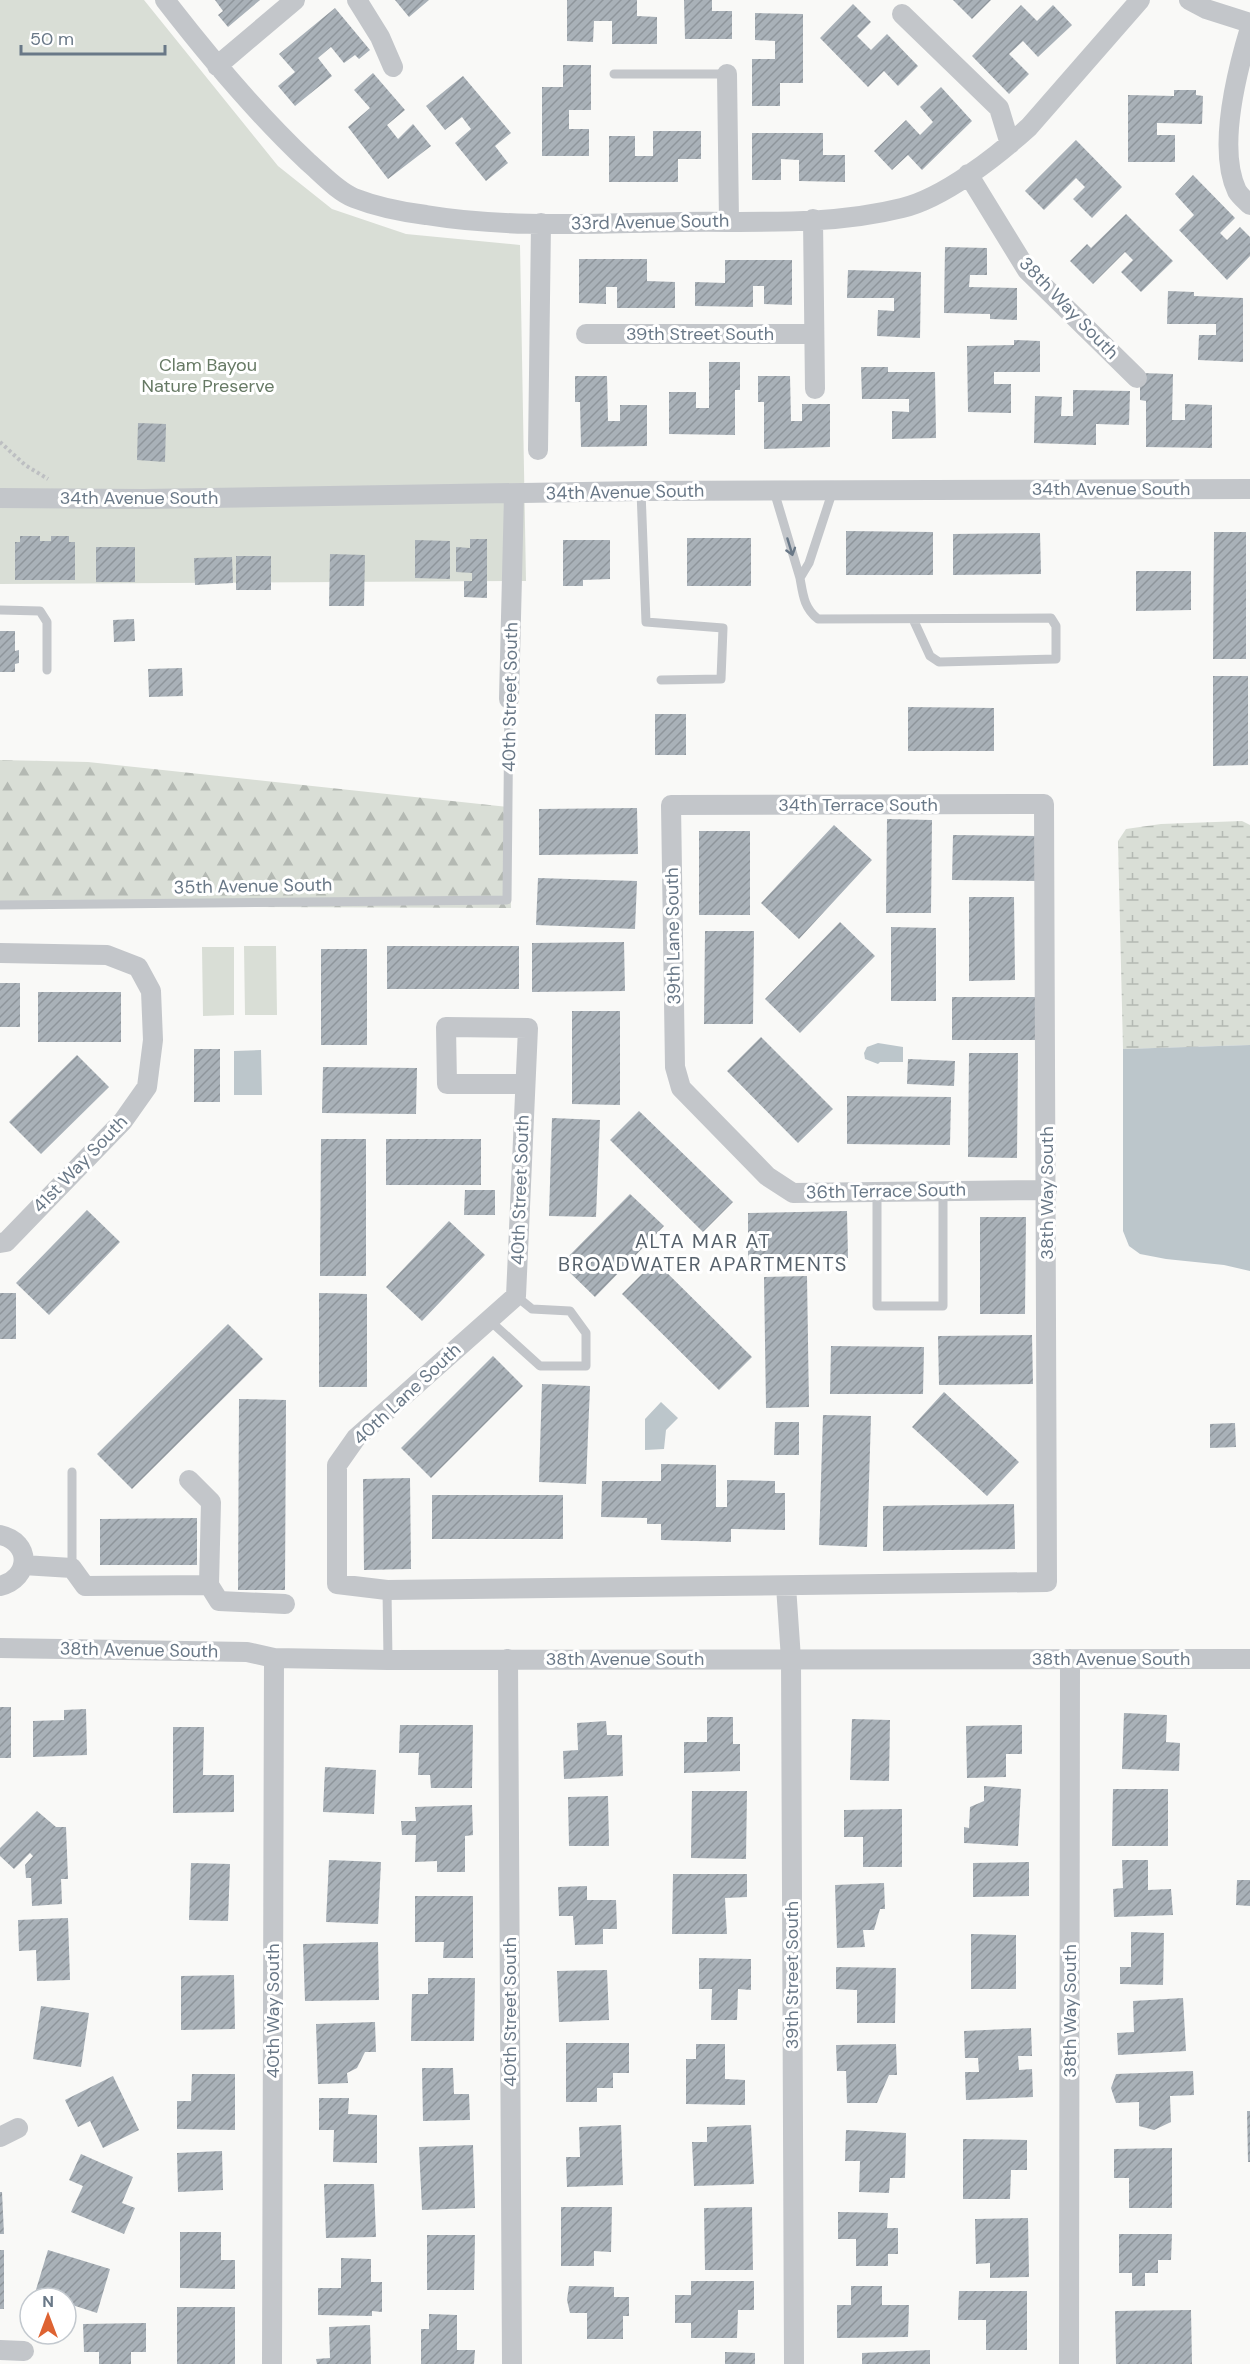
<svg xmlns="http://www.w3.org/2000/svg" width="1250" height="2364" viewBox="0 0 1250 2364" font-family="'DM Sans',sans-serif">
	<defs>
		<pattern id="forest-firs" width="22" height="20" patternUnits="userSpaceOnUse" patternTransform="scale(1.5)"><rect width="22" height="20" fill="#d9ded6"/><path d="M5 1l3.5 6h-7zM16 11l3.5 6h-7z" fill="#b4b9b3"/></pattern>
		<pattern id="wetland-marsh" width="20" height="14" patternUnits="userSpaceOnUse" patternTransform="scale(1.5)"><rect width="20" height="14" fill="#d9ded6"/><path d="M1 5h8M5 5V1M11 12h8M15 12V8" fill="none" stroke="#b4b9b3"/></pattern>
		<pattern id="building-hatch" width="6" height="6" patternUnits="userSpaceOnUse" patternTransform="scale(1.5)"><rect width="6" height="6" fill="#a9b1b8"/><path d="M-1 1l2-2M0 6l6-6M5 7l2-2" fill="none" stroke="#8e959b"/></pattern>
	</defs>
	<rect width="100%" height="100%" fill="#f9f9f7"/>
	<!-- forest -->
	<path fill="url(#forest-firs)" d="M0 760 88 762 508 807 511 908 0 906Z"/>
	<!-- wetland -->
	<path fill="url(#wetland-marsh)" d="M1242 821 1250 825V1045L1123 1049 1118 841 1126 829 1161 824Z"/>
	<!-- green -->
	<path fill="#d9ded6" d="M0 0H144L278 166 332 209 406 234 520 245 526 581 0 584Z
		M244 946H276L277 1015H245Z
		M202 947H234V1015L203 1016Z"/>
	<!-- water -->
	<path fill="#bcc6cb" d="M878 1043 903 1047V1062H880L878 1064 865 1059 864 1053 867 1047Z
		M1250 1045V1271L1224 1265 1166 1259 1140 1254 1129 1246 1123 1231V1049Z
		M261 1050 262 1095H234V1051Z
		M661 1402 678 1418 666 1430 664 1449 645 1450V1419Z"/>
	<!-- building -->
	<path fill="url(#building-hatch)" d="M215 0H260L228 27 218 15 223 11Z
		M395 0H429L409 17Z
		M567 0H637V16L657 17V44H612V21H594L593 42 567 41Z
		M684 0H712V11H732V39H685Z
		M953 0H991L972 19Z
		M853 4 871 22 857 36 871 50 887 34 918 66 898 86 884 71 868 87 820 38Z
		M1021 5 1037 21 1053 5 1072 25 1038 57 1023 41 1009 54 1029 74 1009 94 972 56Z
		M335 8 370 50 359 59 355 55 344 63 331 47 318 58 332 76 295 106 278 86 295 72 279 54Z
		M755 13 803 14V83H780V106H752V59H775V41L755 40Z
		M563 65H591V110H569V129H589V156H542V87H563Z
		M373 73 405 110 387 125 398 139 413 124 431 146 388 179 348 127 370 108 354 90Z
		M463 76 511 133 495 146 508 163 486 181 455 143 471 129 462 117 445 130 426 106Z
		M941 87 972 121 922 170 908 155 892 170 874 151 906 120 920 135 933 122 920 107Z
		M1174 90H1196V95L1203 96 1202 124 1157 123V135H1175V162H1128V95L1174 96Z
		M653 131H701V159H678V182H609V136H635V156H653Z
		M752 133H823V155H845V182L799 181V160L781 159V180H752Z
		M1076 140 1122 187 1092 218 1073 199 1085 187 1076 178 1044 210 1025 191Z
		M1193 175 1235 218 1220 233 1227 240 1240 227 1250 237V256L1227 280 1179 230 1194 215 1175 194Z
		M1126 214 1173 261 1141 292 1121 272 1133 260 1125 252 1093 284 1070 261 1087 244 1091 248Z
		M945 247 987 248V275H970L969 287 1017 288V320L990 319V314L944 313Z
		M579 259H647V281L675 282V308H617V287H606V304L579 303Z
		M725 260H792V305L764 304V286H753V307L695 306V282L725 283Z
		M848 270 921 272 920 338 877 336 878 310 894 311V298H847Z
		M1168 291 1194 292V296L1243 298V362L1198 360 1199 335H1216V324H1167Z
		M1014 340 1040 341V372H994V384H1011V413L968 412 967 346 1014 345Z
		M709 362H740V390H735V435L669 434V392H696V408H709Z
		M861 367H888V372H935L936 438 892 439V411L909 412V399H862Z
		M1140 373 1173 374 1172 420H1185V404L1212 405V448L1146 447V401L1140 400Z
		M575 376H607L608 421H620V405H647V446L581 447 580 402H575Z
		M758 376H790L791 421H802V404H830V447L764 449V402H758Z
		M1073 390 1130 391 1129 425 1096 424V445L1034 443 1035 396 1062 397 1061 416H1073Z
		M138 423 166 424 165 462 137 460Z
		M846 531 933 532V575H846Z
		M1214 532H1246V659H1213Z
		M1040 533 1041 574 953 575V534Z
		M20 536H40V541H51V536H69V542H75V580H15V542H20Z
		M687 538H751V586H687Z
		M470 539H487V598L464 597V581H472V573L456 572V547L470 548Z
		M415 540 450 541V579L415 578Z
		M563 540H610V579L583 580V586H563Z
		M96 547H135V582H96Z
		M330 554 365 555 364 606H329Z
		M236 556H271V590H236Z
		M232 557 233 583 195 585 194 558Z
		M1136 571H1191V610L1136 611Z
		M134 619 135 641 114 642 113 620Z
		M0 631H15V651L19 650V663L15 664V672H0Z
		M182 668 183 696 149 697 148 669Z
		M1213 676H1248V765L1213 766Z
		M908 707 994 708V751H908Z
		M655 714H686V755H655Z
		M637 808 638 854 539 855V809Z
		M887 819 932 820 931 913H886Z
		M834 825 872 860 799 939 761 903Z
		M699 831H750V915H699Z
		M953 835 1038 836V881L952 880Z
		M538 878 637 881 635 929 536 925Z
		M969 897H1014L1015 980 969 981Z
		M840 922 875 956 800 1033 765 999Z
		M891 927 936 928V1001H891Z
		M705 931H754L753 1024H704Z
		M624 942 625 991 532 992V943Z
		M387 946H519V989H387Z
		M321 949H367V1045H321Z
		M0 983H20V1027H0Z
		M38 992H121V1042H38Z
		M952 997H1036V1040H952Z
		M572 1011H620V1105L572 1104Z
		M761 1037 833 1109 798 1143 727 1071Z
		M194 1049H220V1102H194Z
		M969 1053H1018L1017 1158 968 1157Z
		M77 1055 109 1087 41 1154 9 1122Z
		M908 1059 955 1061 954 1086 907 1084Z
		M323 1067 417 1068 416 1114 322 1113Z
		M847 1096 951 1097 950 1145 847 1144Z
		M639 1111 733 1202 703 1232 610 1140Z
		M552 1118 600 1120 596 1217 549 1216Z
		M321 1139H366V1276H320Z
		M386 1139H481V1185H386Z
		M465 1190H495V1215H464Z
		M630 1194 664 1226 595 1297 561 1264Z
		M87 1210 120 1242 49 1315 16 1283Z
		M847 1211 848 1258 748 1260V1213Z
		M980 1217H1026L1025 1314H980Z
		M449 1221 485 1255 422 1321 386 1287Z
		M655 1261 752 1357 719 1390 622 1294Z
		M807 1276 809 1407 766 1408 764 1277Z
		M0 1293H16V1339H0Z
		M319 1293 367 1294V1387H319Z
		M228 1324 263 1359 132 1489 97 1454Z
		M1032 1335 1033 1384 939 1385 938 1336Z
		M831 1346 924 1347 923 1394H830Z
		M493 1356 523 1386 431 1478 401 1448Z
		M542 1384 590 1386 586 1484 539 1482Z
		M944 1392 1019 1462 987 1496 912 1427Z
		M239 1399 286 1400 285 1590H238Z
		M823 1415 871 1416 867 1547 819 1545Z
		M775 1422H799V1455H774Z
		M1235 1423 1236 1447 1210 1448V1424Z
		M661 1464 716 1465V1507H727V1480L775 1481V1493H785V1530L731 1529V1542L661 1540V1524H647V1518L601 1517 602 1481H661Z
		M410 1478 411 1569 364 1570 363 1479Z
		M432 1495H563V1539H432Z
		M1014 1504 1015 1549 883 1551V1506Z
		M197 1518V1565H100V1519Z
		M0 1707H11V1758H0Z
		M86 1709 87 1755 33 1757V1721L64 1720V1710Z
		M1124 1713 1167 1715 1166 1742 1180 1743 1179 1771 1122 1769Z
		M707 1717H733V1744H740V1771L684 1773V1742H707Z
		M852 1719 890 1720 889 1781 850 1780Z
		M606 1721 607 1735H622L623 1776 564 1779 563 1751 578 1750 577 1723Z
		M400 1725H473L472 1788H431L430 1775H418L419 1753H399Z
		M1022 1725V1754H1006V1777L967 1778 966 1726Z
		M173 1727H204L203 1775H234V1812L173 1813Z
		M325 1767 376 1770 374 1814 323 1812Z
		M984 1786 1021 1789 1018 1846 964 1843V1827L969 1828 970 1807 984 1801Z
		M1113 1789H1168V1846H1112Z
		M692 1791H747L746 1859 691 1858Z
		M608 1796 609 1846H569L568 1797Z
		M472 1805 473 1835 465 1836V1872H437V1861L415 1862 416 1835H402L401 1821H416L415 1807Z
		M902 1809V1867H863V1837H844V1810Z
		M37 1811 56 1827H66L68 1879H61L62 1904 32 1906 31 1878H26L25 1865 33 1856 30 1853 14 1869 0 1856V1848Z
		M329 1860 381 1862 378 1924 326 1922Z
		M1122 1860H1148V1890L1171 1889 1173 1915 1114 1917 1113 1889 1123 1888Z
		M1029 1862V1896L973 1897V1863Z
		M191 1863 230 1864 228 1921 189 1920Z
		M673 1874H747V1897L725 1898 727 1934H672Z
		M1237 1880H1250V1906L1236 1905Z
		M884 1883 885 1909H880L874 1930H863L865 1947 837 1948 835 1885Z
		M587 1886V1900H616L617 1929H603V1944L575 1945 573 1916H559L558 1887Z
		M415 1896H473V1958H443L444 1942H415Z
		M68 1918 70 1980 37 1981 36 1950 19 1951 18 1920Z
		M1131 1932 1164 1933 1163 1985 1120 1984V1967H1131Z
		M971 1934 1016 1935V1989H971Z
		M378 1942 379 2000 305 2001 303 1944Z
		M699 1958 751 1959V1990L738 1989 737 2020H711L712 1989H699Z
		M836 1967 896 1968 895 2023H857V1990L836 1989Z
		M607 1970 609 2020 559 2022 557 1971Z
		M234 1975 235 2029 181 2030V1976Z
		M428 1978H475L474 2041H411L412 1994H428Z
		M1183 1998 1186 2051 1118 2055 1117 2033 1134 2032 1133 2001Z
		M41 2006 89 2013 81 2067 33 2059Z
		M375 2022 376 2052H365L357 2068 347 2073 348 2083 318 2084 316 2024Z
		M1031 2028 1032 2056H1018L1019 2070 1032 2069 1033 2097 966 2100 965 2072H979L978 2058H965L964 2031Z
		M566 2043H629V2073H613V2088H597V2102H566Z
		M696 2044H725V2079L745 2080V2105L686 2104V2059H696Z
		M896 2044 897 2075H889L877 2103H847L846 2071H837L836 2045Z
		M422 2068H453L454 2094H469L470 2120 423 2121Z
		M1193 2071 1194 2095 1170 2096 1171 2122 1154 2130 1139 2126V2102L1116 2103 1111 2088 1116 2074Z
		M192 2074H235V2130L177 2129V2101H191Z
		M113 2076 139 2130 103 2148 90 2121 78 2127 65 2100Z
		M319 2098H349L348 2114 377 2115V2163L333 2162 334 2130H319Z
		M1247 2111H1250V2162H1248Z
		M621 2125 623 2185 567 2187 566 2157H580L579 2127Z
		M751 2125 754 2184 694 2186 692 2142H707V2127Z
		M846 2130 906 2133 905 2178H890L889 2193 859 2192 860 2161H845Z
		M963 2139 1027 2140V2170H1011L1010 2199H963Z
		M473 2145 475 2208 422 2210 419 2147Z
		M1172 2148V2208H1129V2178H1114V2149Z
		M222 2151 223 2190 178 2192 177 2153Z
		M81 2154 133 2177 122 2203 135 2208 124 2234 71 2212 83 2186 69 2180Z
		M324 2184H374L376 2237 326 2238Z
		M0 2192H2L4 2234H0Z
		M561 2207H612L611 2252 594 2251V2266H561Z
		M752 2207 753 2270H705L704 2208Z
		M838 2212 888 2213 887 2228H898V2254H888V2266H856V2239H838Z
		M1028 2218 1029 2277 990 2278V2263L976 2264 975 2219Z
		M180 2232H221V2260H235V2289L180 2288Z
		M1119 2234H1172L1171 2260H1158V2273H1145V2286H1132V2273H1119Z
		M427 2235H475L474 2290H427Z
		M0 2250H4V2309H0Z
		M48 2250 110 2269 97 2313 66 2303V2298H50L35 2293Z
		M341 2258 371 2259V2282H382V2312L372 2311V2316L318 2315V2288H341Z
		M691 2281H754V2310H738L737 2338H691V2323H675V2295H691Z
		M569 2286 614 2287V2297H629V2316H623V2339H587V2313H570L567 2300Z
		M851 2286H882V2305H909L908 2337 837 2338V2305H851Z
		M959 2291H1027V2350H986V2320H958Z
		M177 2307H235V2364H177Z
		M1191 2310 1192 2364H1116L1115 2311Z
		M429 2314 457 2315V2350H475L474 2364H421V2329H429Z
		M146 2323V2352H131V2364H99V2352H84L83 2324Z
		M370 2325 371 2364H317L316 2359 330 2358 329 2327Z
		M930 2350V2364H862V2353Z
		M725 2352 755 2353V2364H725Z"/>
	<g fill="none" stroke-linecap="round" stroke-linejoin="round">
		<!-- path -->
		<path stroke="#bdbfc2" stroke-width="4" stroke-dasharray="3 3" stroke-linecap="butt" d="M0 442 25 465 48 479"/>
		<!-- service -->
		<path stroke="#c3c6ca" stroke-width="9" d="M614 74H727
			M641 491 646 622 723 628 721 679 661 680
			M774 491 800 578 809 563 833 490
			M800 578C803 595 804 608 818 619L1051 618 1056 626V659L939 662 930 656 913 619
			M0 610 40 611 47 622V670
			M0 905 507 900 509 699
			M877 1191V1306H943V1191
			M489 1320 540 1366H586V1333L570 1311 532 1309 516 1296
			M72 1472V1568
			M387 1590 388 1660"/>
		<!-- minor -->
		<path stroke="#c3c6ca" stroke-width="20" d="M165 0C209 57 255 112 308 162 322 174 337 191 354 198 377 207 402 212 426 215 510 229 597 223 681 222 754 221 830 226 902 208 944 198 997 156 1029 127L1140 0
			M357 0 380 37 393 67
			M1189 0 1206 9 1250 23
			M902 14 999 108 1010 144
			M1250 28C1237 71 1217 149 1237 191 1240 196 1246 201 1250 205
			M217 66 295 0
			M727 74 729 221
			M968 174 1027 270 1137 378
			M813 219 815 389
			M586 334H814
			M538 450 541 223
			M0 498 143 499 641 491 1250 489
			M509 699 514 495
			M0 953 107 955 138 967 151 991 153 1040 147 1087 123 1121 6 1242 0 1243
			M525 1084H447L446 1027 528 1028 516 1296 356 1438 337 1465V1584L387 1590 1047 1582 1044 804 671 805 675 1067 681 1088 767 1176 793 1193 1047 1190
			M189 1480 211 1502 209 1585 219 1601 285 1604
			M0 1535C32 1542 31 1578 0 1586
			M23 1565 72 1568 85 1586 209 1585
			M786 1586 791 1659 794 2364
			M0 1648 247 1652 274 1658 388 1660 1250 1659
			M508 1659 512 2364
			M0 2137 18 2128
			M0 2350 24 2351
			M272 2364 274 1658
			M1069 2364 1070 1659"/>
	</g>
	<!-- one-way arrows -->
	<defs><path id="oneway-shaft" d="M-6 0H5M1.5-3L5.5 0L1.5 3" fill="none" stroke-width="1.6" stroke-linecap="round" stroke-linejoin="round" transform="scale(1.5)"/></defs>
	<use stroke="#697887" href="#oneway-shaft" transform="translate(790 547) rotate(73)"/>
	<g text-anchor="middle" stroke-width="6" stroke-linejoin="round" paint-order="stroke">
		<!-- street labels -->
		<g font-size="18" fill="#697887" stroke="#fff">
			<text transform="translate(650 222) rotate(-1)" y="6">33rd Avenue South</text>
			<text transform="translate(1069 308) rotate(46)" y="6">38th Way South</text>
			<text x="700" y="340">39th Street South</text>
			<text x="1111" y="495">34th Avenue South</text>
			<text transform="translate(625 492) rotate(-1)" y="6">34th Avenue South</text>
			<text x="139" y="504">34th Avenue South</text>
			<text transform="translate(510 697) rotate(-89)" y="6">40th Street South</text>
			<text x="858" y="811">34th Terrace South</text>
			<text transform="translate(253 886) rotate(-1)" y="6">35th Avenue South</text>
			<text transform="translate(673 936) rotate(-91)" y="6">39th Lane South</text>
			<text transform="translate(80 1164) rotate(-46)" y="6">41st Way South</text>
			<text transform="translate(520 1190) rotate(-88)" y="6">40th Street South</text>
			<text transform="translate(886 1191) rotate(-1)" y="6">36th Terrace South</text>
			<text transform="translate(1047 1193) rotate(-90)" y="6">38th Way South</text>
			<text transform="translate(407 1394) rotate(-43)" y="6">40th Lane South</text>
			<text transform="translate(139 1650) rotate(1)" y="6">38th Avenue South</text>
			<text x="625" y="1665">38th Avenue South</text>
			<text x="1111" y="1665">38th Avenue South</text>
			<text transform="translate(792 1975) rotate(-90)" y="6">39th Street South</text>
			<text transform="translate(273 2011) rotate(-90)" y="6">40th Way South</text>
			<text transform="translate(1070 2011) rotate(-90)" y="6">38th Way South</text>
			<text transform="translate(510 2012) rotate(-90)" y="6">40th Street South</text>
		</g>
		<!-- park labels -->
		<g font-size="18" fill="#667964" stroke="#fff">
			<text x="208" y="371">Clam Bayou<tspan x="208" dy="21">Nature Preserve</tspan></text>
		</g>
		<!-- neighbourhood labels -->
		<g font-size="20" letter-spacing="1.5" fill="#57626c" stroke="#fff">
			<text x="703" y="1248">ALTA MAR AT<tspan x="703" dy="23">BROADWATER APARTMENTS</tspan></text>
		</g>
	</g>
	<!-- north arrow -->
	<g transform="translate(48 2316)"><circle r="28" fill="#ffffff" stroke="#c3c9cf" stroke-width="1.5"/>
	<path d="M0-4.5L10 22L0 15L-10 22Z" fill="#de6332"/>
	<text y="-9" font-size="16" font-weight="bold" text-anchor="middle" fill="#697887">N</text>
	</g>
	<!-- scale -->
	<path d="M21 45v9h144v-9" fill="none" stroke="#697887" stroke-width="3"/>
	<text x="30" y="45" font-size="18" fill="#697887" stroke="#ffffff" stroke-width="4.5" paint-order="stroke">50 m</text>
</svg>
